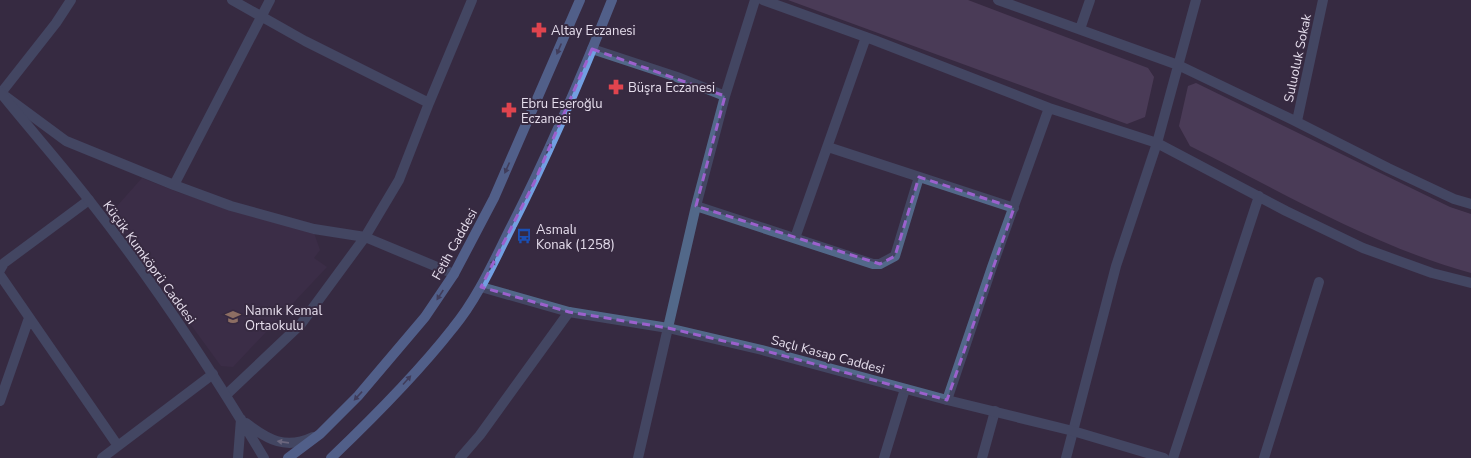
<svg xmlns="http://www.w3.org/2000/svg" width="1471" height="458" viewBox="0 0 1471 458" font-family="'Nunito Sans',sans-serif">
	<rect width="100%" height="100%" fill="#372a41"/>
	<!-- built -->
	<path fill="#41314e" d="M142 178 180 193 314 233 320 250 314 258 327 267 233 367 221 366 110 214Z"/>
	<!-- green -->
	<path fill="#635071" d="M788 0H968L1148 68 1154 77 1145 117 1127 124Z
		M1196 83 1450 207 1471 214V273C1373 246 1280 191 1190 146L1179 126 1188 86Z"/>
	<g fill="none" stroke-linecap="round" stroke-linejoin="round">
		<!-- minor -->
		<path stroke="#526889" stroke-width="10" d="M71 0 56 23 1 93 66 141 174 185 231 206 314 229 365 237 454 274
			M232 0 305 41 429 103
			M763 0 874 40 1049 108 1157 143 1286 211 1363 248 1432 273 1471 283
			M998 0 1178 65 1291 119 1388 168 1454 199 1471 204
			M1080 29 1090 0
			M592 49 677 77 725 96
			M1297 121 1323 0
			M828 147 1014 208
			M174 185 270 0
			M696 206 873 264H880L895 256 919 177
			M795 238 866 37
			M0 270 4 263 89 200
			M0 275 118 446
			M226 395 301 324 365 237 399 180 429 103 472 0
			M947 400 992 267 1049 108
			M0 401 29 318
			M102 458 213 374
			M460 458 480 435 569 312
			M638 458 696 206 725 96 755 0
			M884 458 905 389
			M982 458 995 411
			M1066 458 1116 266 1157 143 1196 0
			M1173 458 1259 196
			M1264 458 1319 282"/>
		<!-- tertiary -->
		<path stroke="#526889" stroke-width="10" d="M0 92C29 128 60 163 89 200 153 281 211 369 264 458
			M481 287 569 312 668 328 762 350 947 400 1073 431 1164 458
			M246 423C268 440 286 450 313 437
			M238 458 241 419"/>
		<!-- primary -->
		<path stroke="#729fe1" stroke-width="10" d="M288 458 320 434 358 396 425 317 454 274 494 198 580 0
			M331 458C373 418 417 374 453 328 477 299 493 263 510 229 548 155 581 78 612 0"/>
	</g>
	<!-- one-way arrows -->
	<defs><path id="oneway-solid" d="M-6-.8H1V-3.2L6.5 0L1 3.2V.8H-6Z"/></defs>
	<g fill="#4c5379">
		<use href="#oneway-solid" transform="translate(559 49) rotate(113)"/>
		<use href="#oneway-solid" transform="translate(549 148) rotate(-66)"/>
		<use href="#oneway-solid" transform="translate(507 168) rotate(114)"/>
		<use href="#oneway-solid" transform="translate(492 265) rotate(-63)"/>
		<use href="#oneway-solid" transform="translate(440 295) rotate(123)"/>
		<use href="#oneway-solid" transform="translate(407 380) rotate(-48)"/>
		<use href="#oneway-solid" transform="translate(358 396) rotate(133)"/>
	</g>
	<use fill="#abafc5" href="#oneway-solid" transform="translate(283 442) rotate(-172)"/>
	<!-- marked area -->
	<path d="M0 0H1471V458H0ZM592 49 725 96 696 206 880 264 895 256 919 177 1014 208 947 400 762 350 668 328 569 312 481 287 534 183Z" fill="#372a41" fill-opacity=".55" fill-rule="evenodd"/>
	<path fill="none" stroke="#9b61cd" stroke-width="3" stroke-dasharray="8 5" stroke-linejoin="round" d="M592 49 725 96 696 206 880 264 895 256 919 177 1014 208 947 400 762 350 668 328 569 312 481 287 534 183Z"/>
	<!-- icons -->
	<defs>
		<g id="pharmacy-bare" transform="scale(1.2)"><path d="M-2-6h4v4h4v4h-4v4h-4v-4h-4v-4h4Z" fill="#e0444e" stroke="#372a41" stroke-width="2.5" paint-order="stroke"/></g>
		<g id="bus-bare" transform="scale(1.2)"><path d="M-5-6H5V4H4V6H2V4H-2V6H-4V4H-5ZM-3.5-4V0h7V-4ZM-3.5 1.2v1.5H-2V1.2ZM2 1.2v1.5H3.5V1.2Z" fill="#1a4fb4" stroke="#372a41" stroke-width="2.5" paint-order="stroke"/></g>
		<g id="school-bare" transform="scale(1.2)"><path d="M0-5L7-2L0 1L-7-2ZM-4 1L0 2.5L4 1V4Q0 6-4 4Z" fill="#8d6e63" stroke="#372a41" stroke-width="2.5" paint-order="stroke"/></g>
	</defs>
	<g fill-rule="evenodd">
		<use href="#pharmacy-bare" x="539" y="30"/>
		<use href="#pharmacy-bare" x="616" y="87"/>
		<use href="#pharmacy-bare" x="509" y="110"/>
		<use href="#bus-bare" x="524" y="236"/>
		<use href="#school-bare" x="233" y="317"/>
	</g>
	<g text-anchor="middle" stroke-width="4" stroke-linejoin="round" paint-order="stroke">
		<!-- poi labels -->
		<g font-size="13" fill="#e6deed" stroke="#372a41" text-anchor="start">
			<text x="551" y="35">Altay Eczanesi</text>
			<text x="628" y="92">Büşra Eczanesi</text>
			<text x="521" y="108">Ebru Eseroğlu<tspan x="521" dy="15">Eczanesi</tspan></text>
			<text x="536" y="234">Asmalı<tspan x="536" dy="15">Konak (1258)</tspan></text>
			<text x="245" y="315">Namık Kemal<tspan x="245" dy="15">Ortaokulu</tspan></text>
		</g>
		<!-- street labels -->
		<g font-size="13" fill="#e6deed" stroke="#372a41">
			<text transform="translate(1297 58) rotate(-78)" y="5">Suluoluk Sokak</text>
			<text transform="translate(454 244) rotate(-61)" y="5">Fetih Caddesi</text>
			<text transform="translate(150 262) rotate(54)" y="5">Küçük Kumköprü Caddesi</text>
			<text transform="translate(828 354) rotate(15)" y="5">Saçlı Kasap Caddesi</text>
		</g>
	</g>
</svg>
